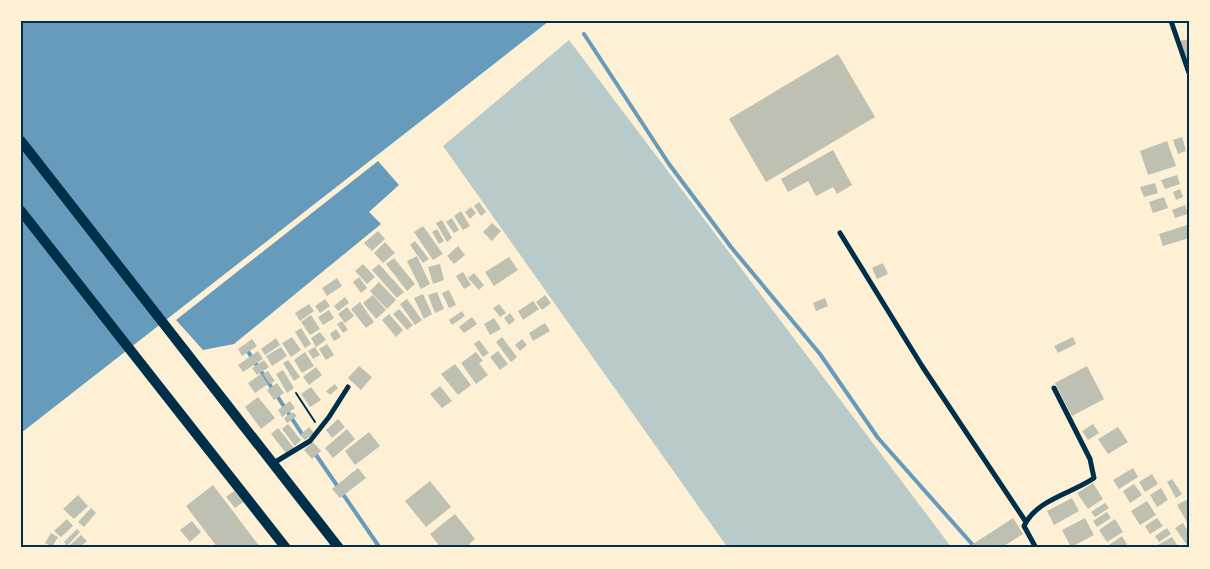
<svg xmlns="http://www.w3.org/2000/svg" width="1210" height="569" viewBox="0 0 1210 569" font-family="Raleway,sans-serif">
	<rect width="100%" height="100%" fill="#fdf0d5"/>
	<!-- green -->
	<path fill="#b9caca" d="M569 40 952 548H728L443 146Z"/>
	<!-- water -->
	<path fill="#669bbc" d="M21 21H549L21 433Z
		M378 161 399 185 369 212 381 224 234 344 203 350 176 320Z"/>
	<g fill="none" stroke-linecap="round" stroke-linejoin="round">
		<!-- stream -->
		<path stroke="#669bbc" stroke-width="4" d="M584 34 669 164 731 247 820 354 878 438 972 544
			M247 350 302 434
			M314 452 380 548"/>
	</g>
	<!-- building -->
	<path fill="#bec0b2" d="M1189 39V59H1185L1180 41Z
		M838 54 875 117 766 182 729 119Z
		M1182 137 1186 151 1178 154 1173 140Z
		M1167 141 1176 166 1148 175 1140 151Z
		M833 150 852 185 837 194 833 187 816 196 808 181 788 192 781 179Z
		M1177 175 1180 184 1165 189 1161 180Z
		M1155 183 1158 193 1144 197 1140 187Z
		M1180 189 1183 197 1176 200 1173 192Z
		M1164 197 1168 208 1153 213 1149 202Z
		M479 202 486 212 481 216 474 206Z
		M1185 205 1188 214 1175 218 1172 210Z
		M471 207 476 213 470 219 465 212Z
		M461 211 470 226 463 230 454 216Z
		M452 218 459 230 454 233 446 222Z
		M442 220 452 238 447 242 436 223Z
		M492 223 501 231 492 241 483 232Z
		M1187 225 1189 238 1163 246 1159 234Z
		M423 226 443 254 433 260 414 232Z
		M437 229 444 241 439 244 432 232Z
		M378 231 385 239 372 251 364 243Z
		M415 241 429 259 423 263 410 245Z
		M385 242 395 253 383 263 374 253Z
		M458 246 465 255 454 264 447 256Z
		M417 256 430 284 421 289 407 261Z
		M509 257 518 270 494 286 485 272Z
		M394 258 415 284 407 291 386 264Z
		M883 263 888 274 877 279 872 268Z
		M363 264 375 277 367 284 355 271Z
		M379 264 404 292 397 298 372 270Z
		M440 264 444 280 433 284 428 267Z
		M463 272 471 285 464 289 456 276Z
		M474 273 484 285 479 290 468 278Z
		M359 277 367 288 361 293 353 282Z
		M337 278 342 286 327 296 322 288Z
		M379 282 396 300 387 309 370 291Z
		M449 290 456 305 449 308 442 293Z
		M437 292 444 309 435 313 428 295Z
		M423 294 432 314 424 319 414 298Z
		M373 295 386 310 376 319 363 303Z
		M545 295 551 303 542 310 536 302Z
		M345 297 349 303 338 311 334 306Z
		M825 298 828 306 816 311 813 303Z
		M325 299 330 306 320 313 315 306Z
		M407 299 422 320 415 325 400 304Z
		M533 301 539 309 523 320 518 311Z
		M360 302 374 322 366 328 351 309Z
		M309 304 314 311 300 321 295 313Z
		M499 304 506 313 500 317 493 308Z
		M347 307 354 316 345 323 338 314Z
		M399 309 413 325 407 330 393 314Z
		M329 310 334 318 323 325 318 317Z
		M462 311 465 316 452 325 449 320Z
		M510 313 515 320 509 325 504 318Z
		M389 314 403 330 396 337 382 320Z
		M311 315 320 329 310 335 301 322Z
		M472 317 477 324 464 333 459 327Z
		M494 318 501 329 490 335 484 324Z
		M342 321 348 330 343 333 337 324Z
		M545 323 550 331 533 341 529 333Z
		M301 328 311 344 305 348 295 332Z
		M336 329 341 337 334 341 330 334Z
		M320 332 326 340 316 347 311 338Z
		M292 337 301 350 291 357 282 343Z
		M502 337 517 357 511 362 496 342Z
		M1073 337 1076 344 1058 353 1054 346Z
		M276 338 280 345 265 355 261 349Z
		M252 339 257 346 242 356 238 349Z
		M522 339 527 345 520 351 515 345Z
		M479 340 489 353 483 357 474 344Z
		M327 344 334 355 326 360 319 349Z
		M281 347 287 356 272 366 266 356Z
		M315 347 320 355 313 359 308 351Z
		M258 351 263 359 243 372 238 365Z
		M498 351 508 364 500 370 490 357Z
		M305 352 314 366 302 373 294 360Z
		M476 352 483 361 479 363 488 375 476 384 461 363Z
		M264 360 269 367 257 375 252 368Z
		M288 360 300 377 294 381 283 363Z
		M455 364 471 385 458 395 441 374Z
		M359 366 372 377 361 390 348 378Z
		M1087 366 1104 399 1072 416 1055 383Z
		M316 367 322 375 309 385 303 377Z
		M283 370 294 388 287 393 276 374Z
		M268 371 275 381 270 384 263 374Z
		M261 374 268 384 255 393 248 383Z
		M277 383 284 393 274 400 267 390Z
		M335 384 338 388 330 395 326 391Z
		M440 386 452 401 442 408 430 394Z
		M311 387 321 400 310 407 301 394Z
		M258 397 275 418 261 429 245 407Z
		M290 401 295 408 282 417 278 410Z
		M293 412 297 416 287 423 284 418Z
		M338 419 345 427 332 438 326 430Z
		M288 424 301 440 295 446 282 429Z
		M1093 424 1099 433 1088 440 1082 431Z
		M309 427 314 433 305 440 300 435Z
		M1118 427 1128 442 1108 454 1098 439Z
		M278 428 294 448 286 453 271 434Z
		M347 429 355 439 333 458 325 448Z
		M369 432 380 446 355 465 345 451Z
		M313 442 321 451 312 459 304 450Z
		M358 468 366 478 340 498 332 489Z
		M1133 468 1138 477 1119 489 1113 480Z
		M1152 474 1158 484 1145 492 1139 482Z
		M1172 479 1182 494 1176 498 1167 482Z
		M430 481 451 507 426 527 405 501Z
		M1093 483 1103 499 1088 509 1077 493Z
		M1134 484 1142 495 1130 503 1123 491Z
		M213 485 260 547 258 548H218L186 506Z
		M1161 488 1168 500 1157 507 1150 495Z
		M234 491 243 502 235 508 226 497Z
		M78 495 88 506 74 519 63 509Z
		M1072 498 1079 511 1054 525 1047 511Z
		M1188 499 1189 521 1187 522 1177 505Z
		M1147 501 1156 515 1140 525 1131 511Z
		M1105 503 1109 508 1095 517 1091 512Z
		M91 508 96 513 84 527 78 522Z
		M1107 512 1111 518 1097 527 1093 521Z
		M455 514 475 539 465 548H441L430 534Z
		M1013 518 1023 534 1001 548H967Z
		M1085 518 1094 535 1071 547 1062 530Z
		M1157 518 1163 526 1150 534 1145 526Z
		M67 519 73 526 61 537 54 531Z
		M1115 519 1123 532 1107 542 1099 530Z
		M192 521 201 532 190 542 180 530Z
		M1183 523 1189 533V548L1175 528Z
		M1167 528 1171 534 1159 542 1155 536Z
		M77 529 80 532 67 546 64 542Z
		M51 533 58 537 52 547 45 543Z
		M81 535 87 541 79 548H70L69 546Z
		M1122 536 1129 548H1111L1109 545Z
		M1172 537 1177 545 1172 548H1160L1158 545Z"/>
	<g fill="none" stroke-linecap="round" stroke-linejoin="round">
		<!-- path -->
		<path stroke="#003049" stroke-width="2" d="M296 393 315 422"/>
		<!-- minor -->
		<path stroke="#003049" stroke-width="5" d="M1171 21 1189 73
			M840 233 922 366 1026 522
			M272 464 310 441 329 417 348 387
			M1036 548 1024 526C1037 499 1071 494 1094 478L1090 459 1054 388"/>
		<!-- trunk -->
		<path stroke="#003049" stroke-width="10" d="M21 141 339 548
			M21 211 286 548"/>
	</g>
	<!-- border -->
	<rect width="1210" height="569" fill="none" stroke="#fdf0d5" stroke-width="45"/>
	<rect x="22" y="22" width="1166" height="524" fill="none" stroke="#003049" stroke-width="2"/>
</svg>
